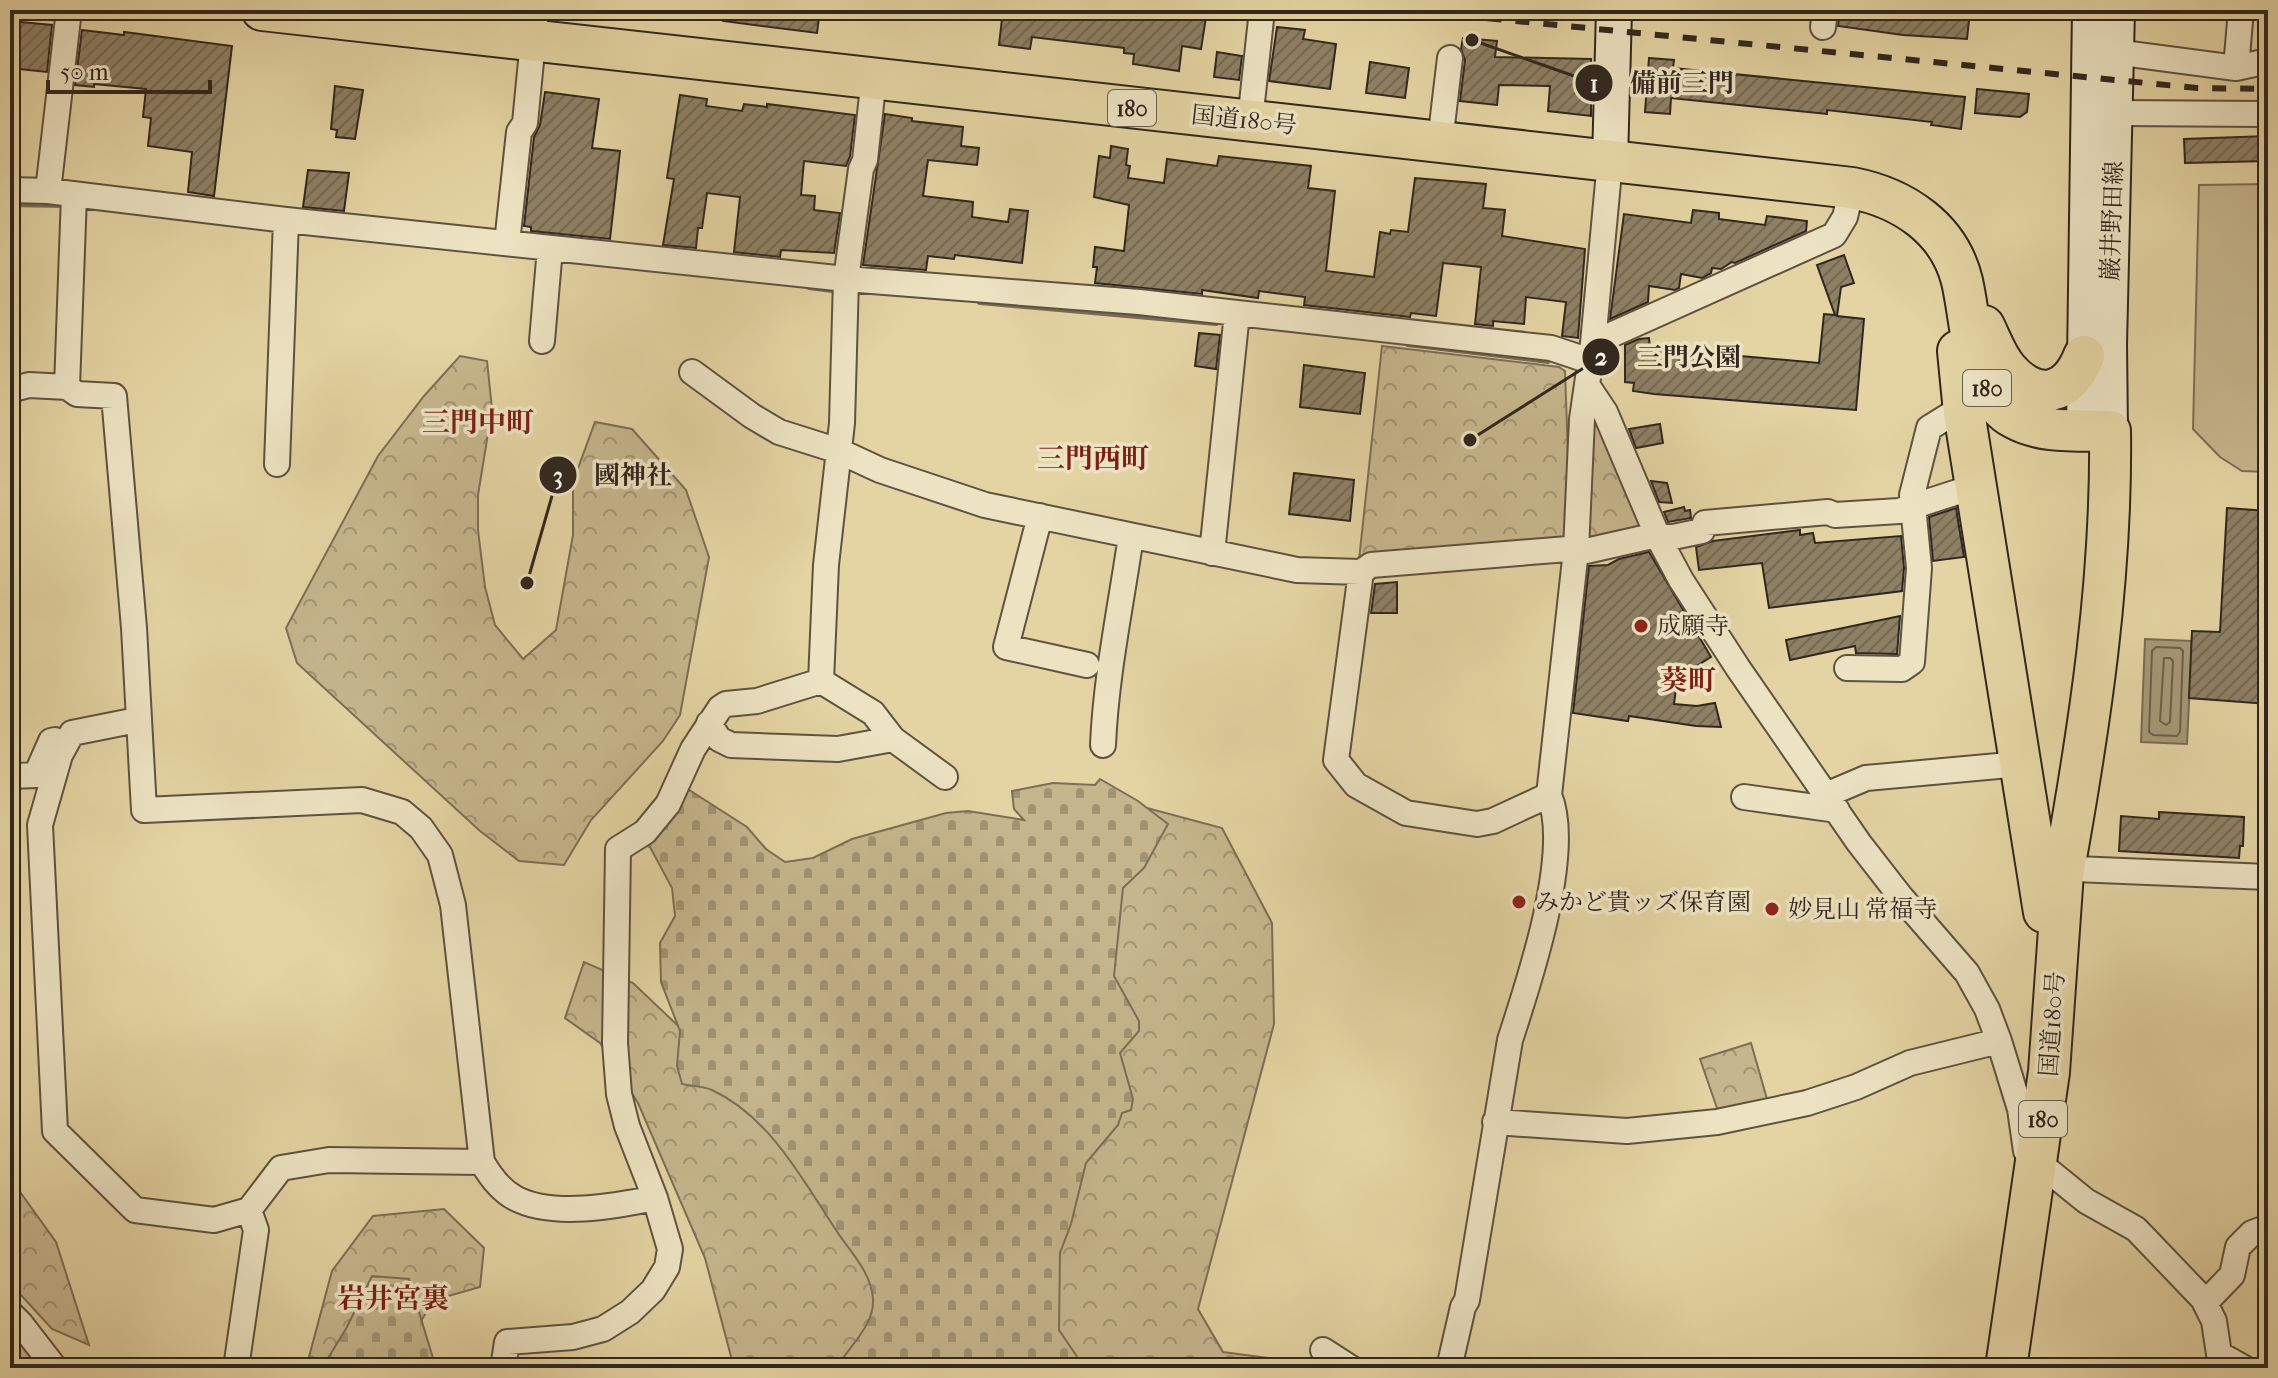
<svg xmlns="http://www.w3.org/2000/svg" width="2278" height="1378" viewBox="0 0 2278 1378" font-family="'IM FELL French Canon','Noto Serif JP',serif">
	<defs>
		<pattern id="forest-crowns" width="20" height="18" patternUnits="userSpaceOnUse" patternTransform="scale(2)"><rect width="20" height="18" fill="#c6b68d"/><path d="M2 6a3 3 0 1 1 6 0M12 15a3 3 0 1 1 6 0" fill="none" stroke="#a19473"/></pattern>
		<pattern id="cemetery-stones" width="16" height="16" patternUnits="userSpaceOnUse" patternTransform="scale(2)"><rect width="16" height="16" fill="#c6b68d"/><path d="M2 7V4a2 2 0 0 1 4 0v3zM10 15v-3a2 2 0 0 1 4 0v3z" fill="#a19473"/></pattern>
		<pattern id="building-hatch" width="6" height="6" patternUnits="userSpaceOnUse" patternTransform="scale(2)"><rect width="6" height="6" fill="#8e8064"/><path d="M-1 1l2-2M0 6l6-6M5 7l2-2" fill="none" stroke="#756952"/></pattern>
	</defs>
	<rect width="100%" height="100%" fill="#e4d4a3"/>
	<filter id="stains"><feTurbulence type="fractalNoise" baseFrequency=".0025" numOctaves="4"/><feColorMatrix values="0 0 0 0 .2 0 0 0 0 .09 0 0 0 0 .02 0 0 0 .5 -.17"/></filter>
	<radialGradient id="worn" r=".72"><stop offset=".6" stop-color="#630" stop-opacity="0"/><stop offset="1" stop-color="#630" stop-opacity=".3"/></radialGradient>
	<!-- forest -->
	<path fill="url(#forest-crowns)" stroke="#7c6e56" stroke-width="2" d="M1382 346 1559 367 1565 371 1570 510 1567 540 1359 560Z
		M460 356 487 361 492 409 478 495V530L485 587 495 625 523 659 556 630 573 535V482L595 422 632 429 686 490 709 557 680 715 663 741 591 820 564 865 519 861 480 831 297 663 286 628 378 456 424 396Z
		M1599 416 1645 534 1585 546 1592 418Z
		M1147 808 1222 828 1272 923 1274 1024 1198 1309 1223 1352 1307 1363 1320 1368H734L705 1258 638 1103 600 1043 565 1018 584 962 633 983 693 1040 1104 873Z
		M1751 1043 1769 1106 1719 1114 1700 1059Z
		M10 1178 56 1242 89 1345 52 1329 10 1283Z
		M444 1209 484 1248 480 1287 434 1300 409 1340 411 1368H306L332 1271 373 1216Z"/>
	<!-- cemetery -->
	<path fill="url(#cemetery-stones)" stroke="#7c6e56" stroke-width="2" d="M1100 779 1138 801 1168 824 1144 868 1123 888 1114 976 1139 1021V1031L1120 1053 1133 1099 1131 1110 1122 1113 1118 1125 1086 1163 1071 1224 1060 1253 1059 1330 1078 1358 1090 1368H833L837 1367C850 1345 875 1325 873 1298 870 1270 850 1252 836 1230 802 1179 770 1117 712 1090 703 1086 691 1086 682 1084L677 1066 680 1031 661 982 660 943 675 916 672 888 650 847 638 842 686 788 747 827 766 849 785 862 813 858 852 839 946 813 968 811 1024 820 1014 809 1012 791 1053 783 1095 785Z
		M372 1276 409 1279 436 1368H322L347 1327Z
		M10 1320 46 1368H10Z"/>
	<!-- garden -->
	<path fill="#c6b68d" stroke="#7c6e56" stroke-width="2" d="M2268 184V472L2242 471 2220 457 2193 429 2199 185Z"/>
	<!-- water -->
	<path fill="#a79976" stroke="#786b53" stroke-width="2" d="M2145 639 2192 641 2187 744 2141 742Z"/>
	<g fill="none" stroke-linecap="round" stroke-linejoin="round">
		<!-- shore -->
		<path stroke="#6c604a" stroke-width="2" d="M2156 647 2180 648 2183 651 2180 732 2177 736 2153 735 2149 732 2152 651Z
			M2164 658H2170L2173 661 2170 722 2166 725 2160 721Z"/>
		<!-- stream -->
		<path stroke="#786b53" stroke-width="6" d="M10 204 66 205
			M809 287 840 291
			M980 302 1216 323
			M1408 344 1548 361"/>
	</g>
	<!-- building -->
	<path fill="url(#building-hatch)" stroke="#31261f" stroke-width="2" d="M724 10H820L817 33 723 21Z
		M1003 10H1188L1187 14 1206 17 1201 49 1182 46 1179 71 1133 64 1134 54 1124 53V48L1032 37 1030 49 999 45Z
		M1840 10H1908L1943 13V10L1970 11 1967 39 1903 35 1838 26Z
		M10 21 52 25 47 72 10 68Z
		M1277 27 1305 30 1303 39 1336 44 1330 89 1269 81Z
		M82 30 124 35V32L232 46 214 196 188 192 192 152 148 146 151 118 143 117 146 89 94 84V87L75 85Z
		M1463 38 1497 41 1495 57 1591 59V116L1548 111 1550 86 1499 85 1497 105 1460 101 1465 60 1461 49Z
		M1217 52 1242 56 1239 80 1214 77Z
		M1649 58 1674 60 1673 68 1965 97 1961 129 1931 125 1932 122 1827 110V114L1671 98 1670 114 1645 112Z
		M1370 62 1409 68 1405 98 1366 93Z
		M335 86 363 90 355 139 336 137 337 130 331 129Z
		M1977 89 2029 94 2027 112 2020 117 1975 113Z
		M545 92 599 99 592 148 620 151 610 239 531 231V227L524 226 534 137 540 125Z
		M680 95 707 99 706 106 742 111 744 104 767 107V104L855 115 850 156 846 166 804 161 801 195 815 196 814 210 840 213 834 253 781 250 780 257 734 252 740 197 707 193 702 228H698L696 248 663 245 674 179 667 178Z
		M885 114 912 118V121L963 127 961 146 979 148 977 165 928 160 923 196 973 202 972 217 1008 222 1010 209 1028 211 1022 263 955 255 954 259 928 256 926 270 863 265Z
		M2268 136V161L2185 163 2184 139Z
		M1111 146 1128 149 1126 165 1130 166 1128 178 1164 183 1167 159 1217 166 1219 156 1311 166 1308 188 1335 191 1326 271 1374 277 1380 232 1390 234 1391 230 1408 232 1415 178 1486 184 1483 208 1505 210 1502 236 1585 249 1578 338 1562 336 1566 302 1526 297 1524 324 1493 321V326L1475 324 1481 267 1443 263 1436 316 1411 313 1410 317 1304 305 1305 297 1259 291 1258 298 1202 290V294L1095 283 1097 267H1093L1095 247 1124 251 1129 205 1094 197 1099 156 1110 158Z
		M308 170 349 173 344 211 303 207Z
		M1693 210 1719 213V219L1765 225 1767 216 1807 221 1806 231 1735 263 1732 262 1721 269 1712 268 1711 273 1702 278 1681 274 1679 288 1675 290 1649 286 1648 302 1610 319 1624 214 1691 223Z
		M1844 255 1854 283 1841 287 1837 316 1864 319 1856 410 1654 394 1633 391 1634 383 1625 382V345L1639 339 1649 338 1650 348 1819 363 1824 314 1835 315 1817 265Z
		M1199 333 1220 335 1216 369 1195 366Z
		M1304 365 1365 373 1360 414 1300 407Z
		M1660 424 1663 443 1636 448 1629 429Z
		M1294 473 1354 480 1350 521 1289 514Z
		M1651 481 1667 483 1672 503 1659 502Z
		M1684 507 1685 511 1690 510 1691 518 1668 522 1664 512Z
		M1956 508 1964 557 1933 561 1929 517Z
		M2227 508 2268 511V704L2189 698 2192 631 2220 632Z
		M1800 530V535L1813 533 1815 543 1901 536 1904 568 1902 591 1769 608 1762 563 1699 570 1696 547 1713 541Z
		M1649 552 1711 657 1695 667 1679 665 1674 704 1697 706 1715 703 1721 727 1696 726 1629 716 1628 721 1573 713 1589 566 1608 565 1619 559Z
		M1397 582V613H1371L1375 584Z
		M1900 616 1897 654 1856 653 1855 646 1790 660 1786 640Z
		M2159 812 2244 817 2243 846H2240L2239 858 2119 851 2121 816 2159 819Z"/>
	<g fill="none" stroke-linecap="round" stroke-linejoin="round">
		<!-- minor casing -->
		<g stroke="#5e5240" stroke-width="28">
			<path id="minor" d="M1823 27 1825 10
				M2115 52 2236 68 2268 61
				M2236 68 2241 10
				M2115 113 2268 114
				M1250 121 1262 10
				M1440 142 1450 58
				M10 190 48 191 286 220 846 279 1139 302 1551 348 1590 361
				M48 191 69 10
				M507 243 519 132 525 123 536 10
				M542 341 550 248
				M1593 343 1834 235 1845 217 1852 188
				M692 372 752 416 779 432 839 451 880 470 985 505 1297 570 1361 572 1371 565 1568 549 1586 551 1648 537H1673L1702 531 1705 523 1828 512 1835 515 1899 511 1976 486
				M1587 385 1605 412 1658 537 1681 580 1738 668 1859 843 1901 897 1967 973 1987 1009 1999 1041 2020 1109 2026 1151
				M67 387 74 195
				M10 390 29 385 67 387 77 394 114 396 134 628 144 810 362 800 402 812 421 828 440 855 453 905 482 1162C490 1176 500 1190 515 1198 552 1218 616 1206 655 1198
				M277 464 286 220
				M1040 516 1006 647 1087 665
				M1212 553 1237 313
				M1361 572 1336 760 1356 785 1406 813 1477 824 1493 821 1549 795
				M1847 668 1902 669 1912 662 1919 568 1912 495 1929 428 1950 415 1964 412
				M821 681 873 713 893 739 945 777
				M137 720 72 733 60 755 40 825 55 1131 135 1210 214 1220 249 1210 281 1168 329 1160 482 1162
				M709 723 719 739 731 745 838 749 893 739
				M1103 745C1106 675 1121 605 1131 536
				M10 776 36 775 51 741 55 740
				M1826 795 1866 778 2020 764
				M1744 797 1837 810
				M2051 868 2268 877
				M1495 1122 1627 1131 1717 1122 1807 1103 1856 1087 1910 1063 1999 1041
				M2038 1162 2086 1201 2136 1229 2203 1299 2214 1321 2219 1354 2244 1368
				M2205 1303 2232 1275 2238 1247 2252 1233 2268 1227
				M10 1313 21 1324 55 1368
				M1323 1350 1351 1368
				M236 1368 256 1230 249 1210
				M503 1368 507 1342 573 1337 603 1329 630 1312 653 1290 667 1267 670 1249 655 1198 627 1126 619 1094 615 1043 618 849 645 832 668 804 693 749 720 708 726 704 757 701 821 681 826 565 842 423 846 279 861 169 865 160 874 77
				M1449 1368 1463 1307 1467 1300 1510 1040C1529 982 1573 851 1549 795L1576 550 1582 419 1593 343 1610 161"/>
		</g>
		<!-- secondary casing -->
		<g stroke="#31261f" stroke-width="38">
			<path id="secondary" d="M1610 161 1614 10
				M2084 430 2090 10
				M2110 431 2109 344 2117 10"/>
		</g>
		<!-- trunk casing -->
		<g stroke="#31261f" stroke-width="44">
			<path id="trunk" d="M262 10 1852 188C1903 198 1949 228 1962 281 1970 316 1970 354 1987 387 1993 400 2001 411 2014 418 2042 434 2079 430 2110 431 2112 579 2090 724 2064 869
				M1984 326C1991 340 1997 358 2008 370 2037 403 2069 395 2084 356
				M1958 351 1964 412 2044 912
				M2006 1368 2049 1072 2065 844"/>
		</g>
		<!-- minor -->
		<use href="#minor" stroke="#ede3c3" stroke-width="24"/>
		<!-- secondary -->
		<use href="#secondary" stroke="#ede3c3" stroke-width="34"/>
		<!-- trunk -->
		<use href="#trunk" stroke="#e4d4a3" stroke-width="40"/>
		<!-- rail -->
		<path stroke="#31261f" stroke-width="6" stroke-dasharray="14 14" stroke-linecap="butt" d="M1404 10 2197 88 2268 89"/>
	</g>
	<!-- markers -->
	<g fill="#8f2418" stroke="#ede3c3" stroke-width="3">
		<circle cx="1641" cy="626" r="8"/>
		<circle cx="1519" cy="902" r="8"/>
		<circle cx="1772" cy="909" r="8"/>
	</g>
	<g text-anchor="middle" stroke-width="7" stroke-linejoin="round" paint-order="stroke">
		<!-- shield labels -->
		<g fill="#ede3c3" stroke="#695f50" stroke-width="2">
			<rect x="1108" y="90" width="48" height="36" rx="6"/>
			<rect x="1963" y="370" width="48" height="36" rx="6"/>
			<rect x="2019" y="1101" width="48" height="36" rx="6"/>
		</g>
		<g font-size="22" font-weight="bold" fill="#31261f">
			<text x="1132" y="116">180</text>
			<text x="1987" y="396">180</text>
			<text x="2043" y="1127">180</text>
		</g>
		<!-- street labels -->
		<g font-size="24" fill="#31261f" stroke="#ede3c3">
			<text transform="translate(1244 120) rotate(6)" y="8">国道180号</text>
			<text transform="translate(2112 221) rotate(-88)" y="8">巌井野田線</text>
			<text transform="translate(2052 1024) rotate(-86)" y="8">国道180号</text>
		</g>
		<!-- poi labels -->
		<g font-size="24" fill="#31261f" stroke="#ede3c3" text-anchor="start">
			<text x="1657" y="634">成願寺</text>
			<text x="1535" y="910">みかど貴ッズ保育園</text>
			<text x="1788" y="917">妙見山 常福寺</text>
		</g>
		<!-- quarter labels -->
		<g font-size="28" font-weight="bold" fill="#7a1f14" stroke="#ede3c3">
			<text x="478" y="432">三門中町</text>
			<text x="1093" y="468">三門西町</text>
			<text x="1688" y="690">葵町</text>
			<text x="393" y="1308">岩井宮裏</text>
		</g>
	</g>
	<!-- callouts -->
	<path fill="none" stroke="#31261f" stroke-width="3" d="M1472 40L1594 83M1470 440L1601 357M527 583L558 475"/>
	<g fill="#31261f" stroke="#ede3c3" stroke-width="3">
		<circle cx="1472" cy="40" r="8"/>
		<circle cx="1470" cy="440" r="8"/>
		<circle cx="527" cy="583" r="8"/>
		<circle cx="1594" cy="83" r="20"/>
		<circle cx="1601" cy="357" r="20"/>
		<circle cx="558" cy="475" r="20"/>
	</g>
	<g font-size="24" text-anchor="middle" font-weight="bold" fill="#fff">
		<text x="1594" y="92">1</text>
		<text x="1601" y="365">2</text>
		<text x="558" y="484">3</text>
	</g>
	<g font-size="26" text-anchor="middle" font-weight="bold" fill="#31261f" stroke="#ede3c3" stroke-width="7" stroke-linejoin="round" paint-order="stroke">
		<text x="1682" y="92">備前三門</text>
		<text x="1689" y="366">三門公園</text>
		<text x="633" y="484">國神社</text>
	</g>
	<!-- margin -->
	<rect width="2278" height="1378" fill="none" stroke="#e4d4a3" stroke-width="40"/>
	<rect x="12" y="12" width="2254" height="1354" fill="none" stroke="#31261f" stroke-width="4"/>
	<rect x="20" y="20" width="2238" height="1338" fill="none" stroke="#31261f" stroke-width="2"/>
	<!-- scale -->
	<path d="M48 80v12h162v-12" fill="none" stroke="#31261f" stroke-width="4"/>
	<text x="60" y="80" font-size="24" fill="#31261f" stroke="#ede3c3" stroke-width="6" paint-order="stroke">50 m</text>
	<rect width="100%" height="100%" filter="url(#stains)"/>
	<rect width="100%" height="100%" fill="url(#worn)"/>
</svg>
